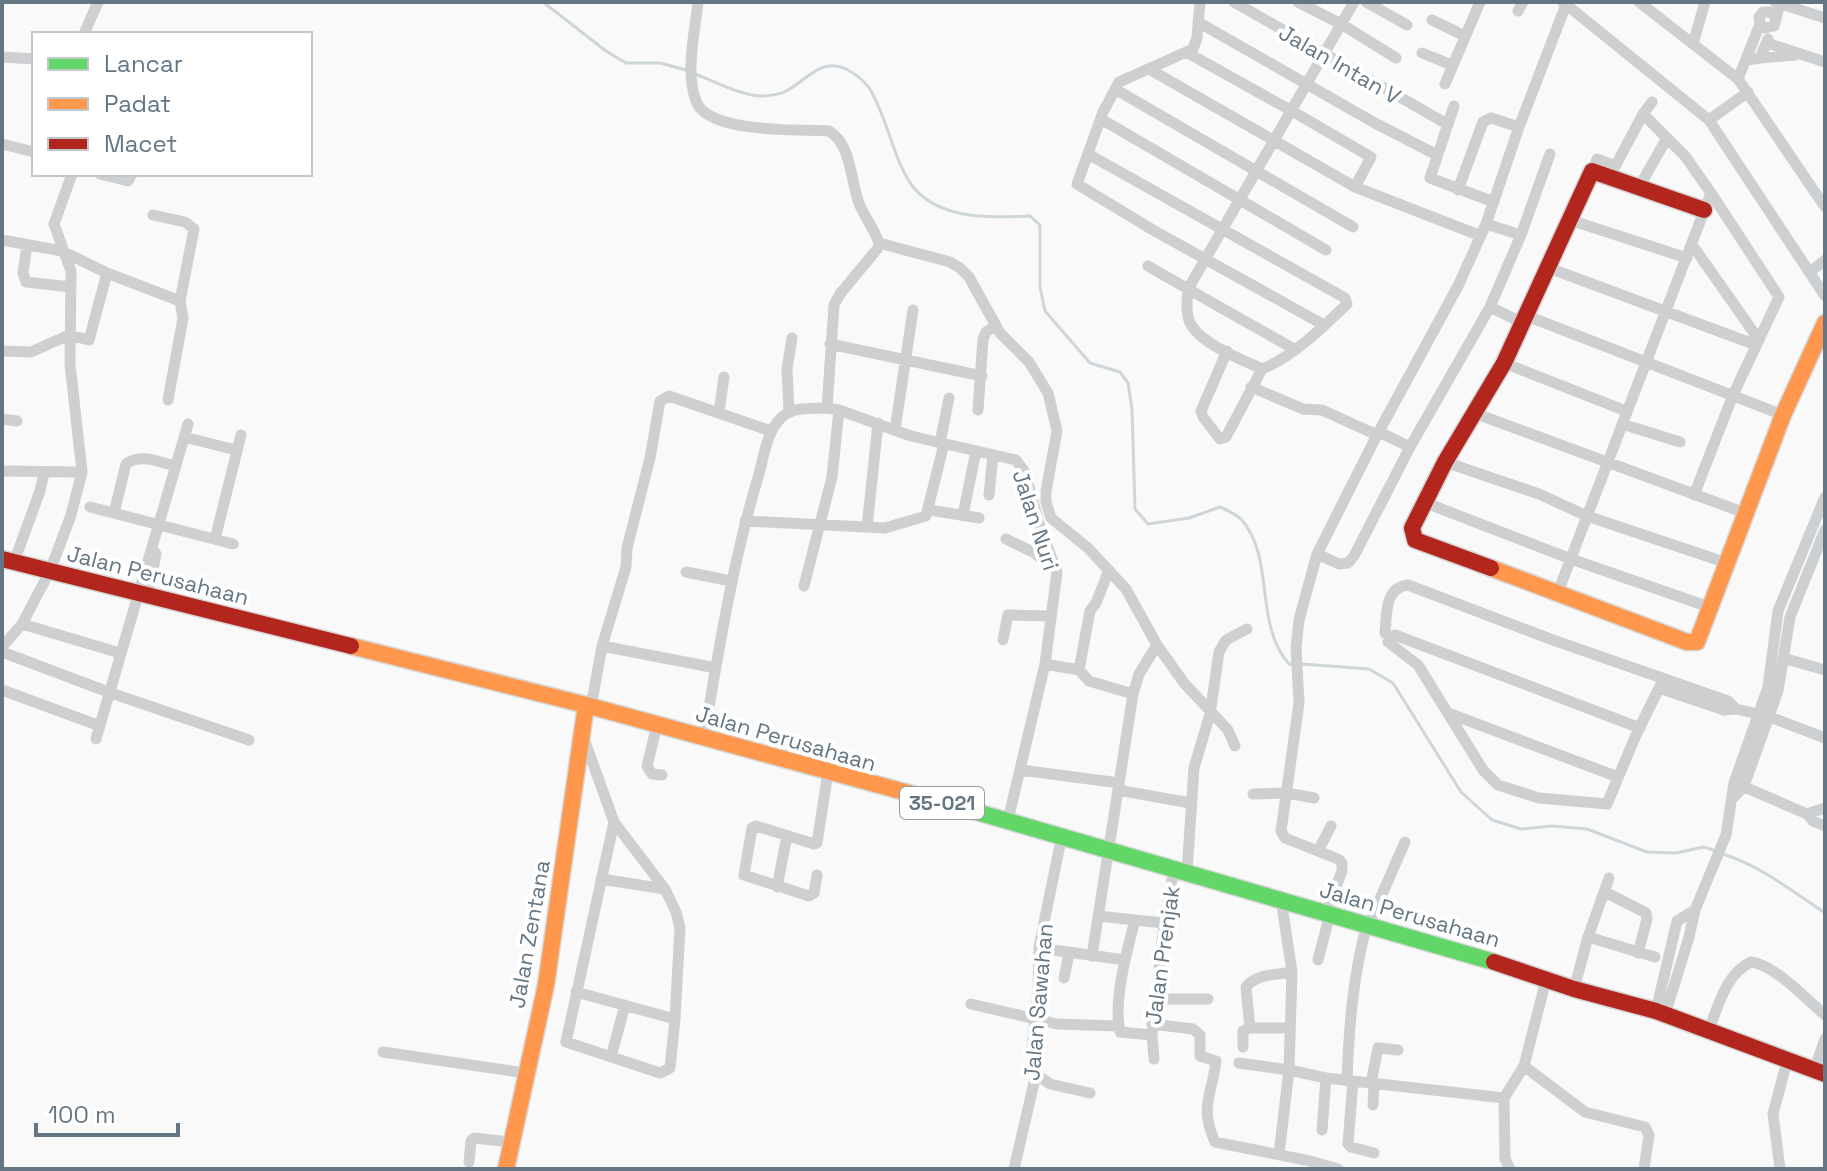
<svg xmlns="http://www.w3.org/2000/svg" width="1827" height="1171" viewBox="0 0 1827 1171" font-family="'Space Grotesk',sans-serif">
	<rect width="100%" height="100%" fill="#f9f9f9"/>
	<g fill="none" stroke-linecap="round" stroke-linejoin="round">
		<!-- stream -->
		<path stroke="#ced6d9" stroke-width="3" d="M543 2 606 51 626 63H660L686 70
			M693 73C710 80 745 97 762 96 769 96 781 94 786 91 805 82 820 57 846 69 869 81 873 93 882 115 892 139 898 168 914 188 941 220 992 218 1030 216L1040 225V287L1045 311 1090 363 1120 372 1128 383 1132 409 1135 509 1148 524 1189 518 1220 507C1227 510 1235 514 1241 519 1276 559 1253 623 1289 664H1294
			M1302 664 1369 669 1393 683 1461 792 1492 820 1521 829 1552 826 1587 829 1647 852 1676 853 1704 847 1716 851
			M1723 854C1761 866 1792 891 1825 913"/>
		<!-- fast casing -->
		<g stroke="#d5d6d7" stroke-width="19">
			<path id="fast" d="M956 806 1494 962"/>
		</g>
		<!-- slow casing -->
		<g stroke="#d5d6d7" stroke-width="19">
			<path id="slow" d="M1491 568 1687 642H1697L1783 415 1825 323
				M351 646 586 705 956 806
				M506 1169 546 985 586 705"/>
		</g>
		<!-- jam casing -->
		<g stroke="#d5d6d7" stroke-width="19">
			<path id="jam" d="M2 559 351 646
				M1491 568 1415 540 1412 528 1445 462 1504 363 1592 171 1704 210
				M1494 962 1574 989 1656 1011 1825 1074"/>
		</g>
		<!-- street -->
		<path stroke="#cecfd0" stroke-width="11" d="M698 2C695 32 685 71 696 101 708 134 799 129 829 131 853 145 850 185 861 208 867 220 875 231 879 243L878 248 840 294 834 305 827 408C810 409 794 406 781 418 767 431 764 456 759 474 733 560 719 648 704 737
			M1200 2 1197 38 1193 49 1119 82 1103 112 1077 184 1153 230 1324 325
			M1234 2 1447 124
			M1298 2 1343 25 1396 58
			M1366 2 1407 25
			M1563 2 1709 120 1825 296
			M1639 2 1738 79 1825 207
			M1775 2 1825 18
			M1518 11 1523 2
			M1775 16 1770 12H1763L1759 17 1760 24 1765 28 1774 26 1780 4
			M1432 20 1465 36
			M1198 22 1373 122 1437 155
			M84 34 98 2
			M1767 43 1825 62
			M1693 44 1705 2
			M1186 52 1292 111 1371 157 1355 187
			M1422 53 1452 65
			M2 57 34 59
			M1760 58 1796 55
			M1746 60 1760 58 1768 39
			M1149 69 1355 187 1481 236
			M1738 79 1760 24
			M1445 84 1480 2
			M1115 89 1353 227
			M1454 106 1430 178 1494 202
			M1643 114 1652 102
			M1101 119 1326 250
			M1709 120 1748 92
			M1519 127 1567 2
			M2 144 34 152
			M1088 154 1345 298 1347 304C1322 328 1294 356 1262 369 1243 360 1202 344 1192 326 1185 316 1187 301 1188 289L1294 349
			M1592 171 1597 159 1615 166
			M100 174 128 181 132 174
			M1639 187 1667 138
			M1458 190 1483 122 1491 118 1519 127 1486 224 1458 286 1377 435 1317 554 1339 564 1348 563 1354 556 1410 447 1490 307 1521 235 1550 154
			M153 215 185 222 194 229 180 301
			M1570 220 1687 258
			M1486 224 1521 235
			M2 240 62 251 107 273 180 301 183 318 168 400
			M879 243 950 262 960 268 969 277 1000 333 1029 362 1048 393 1057 431 1046 491V502L1051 518 1088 548 1126 589 1157 645 1184 683 1228 730 1235 746
			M27 245 23 273 26 282 71 287
			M1693 246 1759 340
			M1148 266 1188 289 1354 2
			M1549 268 1756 345
			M1810 272 1825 260
			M1490 307 1523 323
			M1527 316 1783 415
			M830 344 982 376
			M2 351 31 352 69 335 89 340 107 273
			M1227 351 1201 411 1203 417 1220 439 1226 437 1262 369
			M1504 363 1626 411
			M1251 387 1303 409 1322 410 1377 435
			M827 408 839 410 911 436 1016 460 1025 472 1040 527 1057 572 1045 664 1008 820
			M978 410 983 339 986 332 995 326
			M789 411 787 369 792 338
			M719 412 724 377
			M1474 413 1745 513
			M2 419 17 421
			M1622 424 1680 442
			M895 430 913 310
			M1379 432 1410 447
			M184 437 236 450
			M940 443 949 398
			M1445 462 1539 494 1587 516 1727 563
			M2 471 82 472
			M989 495 993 455
			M1694 495 1733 395 1779 297 1711 193
			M1426 503 1571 559 1712 608
			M90 507 233 544
			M930 510 979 518
			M114 513 126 464C140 453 159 462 175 466
			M963 515 976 451
			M745 521 885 528 926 516 944 444
			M867 527 878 423
			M215 539 241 435
			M1006 539 1033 552 1056 570
			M1317 554 1299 620 1296 647 1299 703 1281 831 1285 838 1338 859 1342 863V871L1326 913
			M14 562 40 491 44 473
			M686 572 731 581
			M804 586 832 477 839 410
			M1558 592C1610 459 1661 326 1711 193L1685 156 1643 114 1610 176
			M148 596 156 554 153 549
			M22 624 120 653
			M1385 633C1387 614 1384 588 1408 585L1553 640 1728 701 1736 709
			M1395 635 1640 728
			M1003 640 1008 615 1050 616
			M1388 642 1418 665 1483 770 1498 785 1539 798 1607 804 1636 735 1663 680
			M602 646 716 668
			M2 647 22 624 50 571 71 515 82 472 70 364 71 271 54 224 72 174
			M2 652 111 693 249 740
			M1783 658 1825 670
			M1045 664 1079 670 1089 681 1133 694
			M1079 670 1090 611 1096 603 1109 570
			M1659 688 1724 710 1736 709 1767 716 1825 738
			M2 690 100 726
			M591 707 602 646 626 567 627 548 650 458 660 401 669 396 771 431
			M1448 713 1618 777
			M657 725 647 766 652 774 662 775
			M96 739 188 424
			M1021 770 1119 783
			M1740 785 1807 814 1813 821 1825 826
			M1118 790 1190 803
			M1253 794 1287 793 1314 798
			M1733 798 1744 786 1778 691 1790 617 1825 530
			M1807 814 1825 808
			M614 822 566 1042 660 1073 670 1068 675 1019
			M1318 851 1331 826
			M1187 872 1194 768 1210 714 1219 652 1226 640 1247 629
			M817 875 814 893 809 896 744 875 752 828 756 826 814 844 817 843 828 772
			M601 879 665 889
			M777 887 787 836
			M1605 892 1646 913 1647 919 1638 953
			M1281 899 1292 972 1289 1070 1326 1078 1504 1098 1524 1066 1546 980
			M1098 916 1135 920
			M1164 923 1135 920C1127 951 1113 1000 1120 1032L1152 1035 1164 923 1174 869
			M1369 924 1405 842
			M1588 937 1655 957
			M1039 948 1125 960
			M1092 956 1133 694 1139 674 1157 645
			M1318 960 1330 914
			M1064 978 1069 954
			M1574 989 1588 937 1609 878
			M576 992 675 1019 680 928 676 912 665 889 614 822 583 736
			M1155 999H1208
			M971 1004 1057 1024 1118 1026
			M1656 1011 1677 921 1695 910
			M1665 1015 1689 937 1695 910 1726 835 1734 783 1768 687 1778 611 1825 497
			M1152 1024 1193 1029 1200 1035V1056L1216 1061C1212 1096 1199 1106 1215 1142L1310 1161 1338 1169
			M1250 1028H1290
			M1708 1032C1718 1008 1725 974 1751 962 1775 965 1806 999 1825 1015
			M1152 1035 1154 1059
			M1243 1047V1031L1250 1028 1246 987C1255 974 1276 975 1292 972
			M383 1052 525 1073
			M611 1057 625 1005
			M1239 1063 1289 1070 1279 1154
			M1524 1066 1585 1112 1645 1127 1649 1135 1644 1169
			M1814 1070 1825 1039
			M1036 1074 1050 1084 1090 1093
			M1347 1080C1349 1027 1353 975 1367 924
			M1353 1081 1348 1144 1351 1147 1374 1153
			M1371 1083 1378 1048 1398 1050
			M1504 1098 1505 1159 1510 1169
			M1373 1105 1374 1084
			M1322 1130 1326 1078
			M469 1162 471 1141 474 1138 501 1141 511 1145
			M1014 1169 1037 1070 1032 1049 1038 987 1039 947 1062 835
			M1780 1169 1773 1114 1787 1061"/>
		<!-- fast -->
		<use href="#fast" stroke="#63d668" stroke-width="16"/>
		<!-- slow -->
		<use href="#slow" stroke="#ff974d" stroke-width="16"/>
		<!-- jam -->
		<use href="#jam" stroke="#b3261e" stroke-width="16"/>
	</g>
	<g text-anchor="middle" stroke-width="8" stroke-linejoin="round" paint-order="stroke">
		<!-- shield labels -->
		<rect fill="#fff" stroke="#939fa8" stroke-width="2" x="900" y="787" width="84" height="32" rx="6"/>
		<g font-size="20" font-weight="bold" fill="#657683">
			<text x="942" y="810">35-021</text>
		</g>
		<!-- street labels -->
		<g font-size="22" fill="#657683" stroke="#fff">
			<text transform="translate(1340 64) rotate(30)" y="8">Jalan Intan V</text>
			<text transform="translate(1036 520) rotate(72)" y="8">Jalan Nuri</text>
			<text transform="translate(158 575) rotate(14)" y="8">Jalan Perusahaan</text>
			<text transform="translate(786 738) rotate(16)" y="8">Jalan Perusahaan</text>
			<text transform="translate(1410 914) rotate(16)" y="8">Jalan Perusahaan</text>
			<text transform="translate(529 934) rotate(-80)" y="8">Jalan Zentana</text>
			<text transform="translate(1162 955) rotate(-82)" y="8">Jalan Prenjak</text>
			<text transform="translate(1038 1002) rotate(-85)" y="8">Jalan Sawahan</text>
		</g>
	</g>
	<!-- border -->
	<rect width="1827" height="1171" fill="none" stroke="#657683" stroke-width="8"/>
	<!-- legend -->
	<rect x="32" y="32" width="280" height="144" fill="#ffffff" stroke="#c1c8cd" stroke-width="2"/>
	<rect x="48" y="58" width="40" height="12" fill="#63d668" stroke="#c1c8cd" stroke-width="2"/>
	<text x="104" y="72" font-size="24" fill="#657683">Lancar</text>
	<rect x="48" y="98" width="40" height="12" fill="#ff974d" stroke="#c1c8cd" stroke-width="2"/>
	<text x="104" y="112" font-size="24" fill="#657683">Padat</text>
	<rect x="48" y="138" width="40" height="12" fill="#b3261e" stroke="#c1c8cd" stroke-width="2"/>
	<text x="104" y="152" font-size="24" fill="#657683">Macet</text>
	<!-- scale -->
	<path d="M36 1123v12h142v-12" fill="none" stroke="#657683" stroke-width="4"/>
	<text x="48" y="1123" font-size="24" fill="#657683" stroke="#ffffff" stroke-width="6" paint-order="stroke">100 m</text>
</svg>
